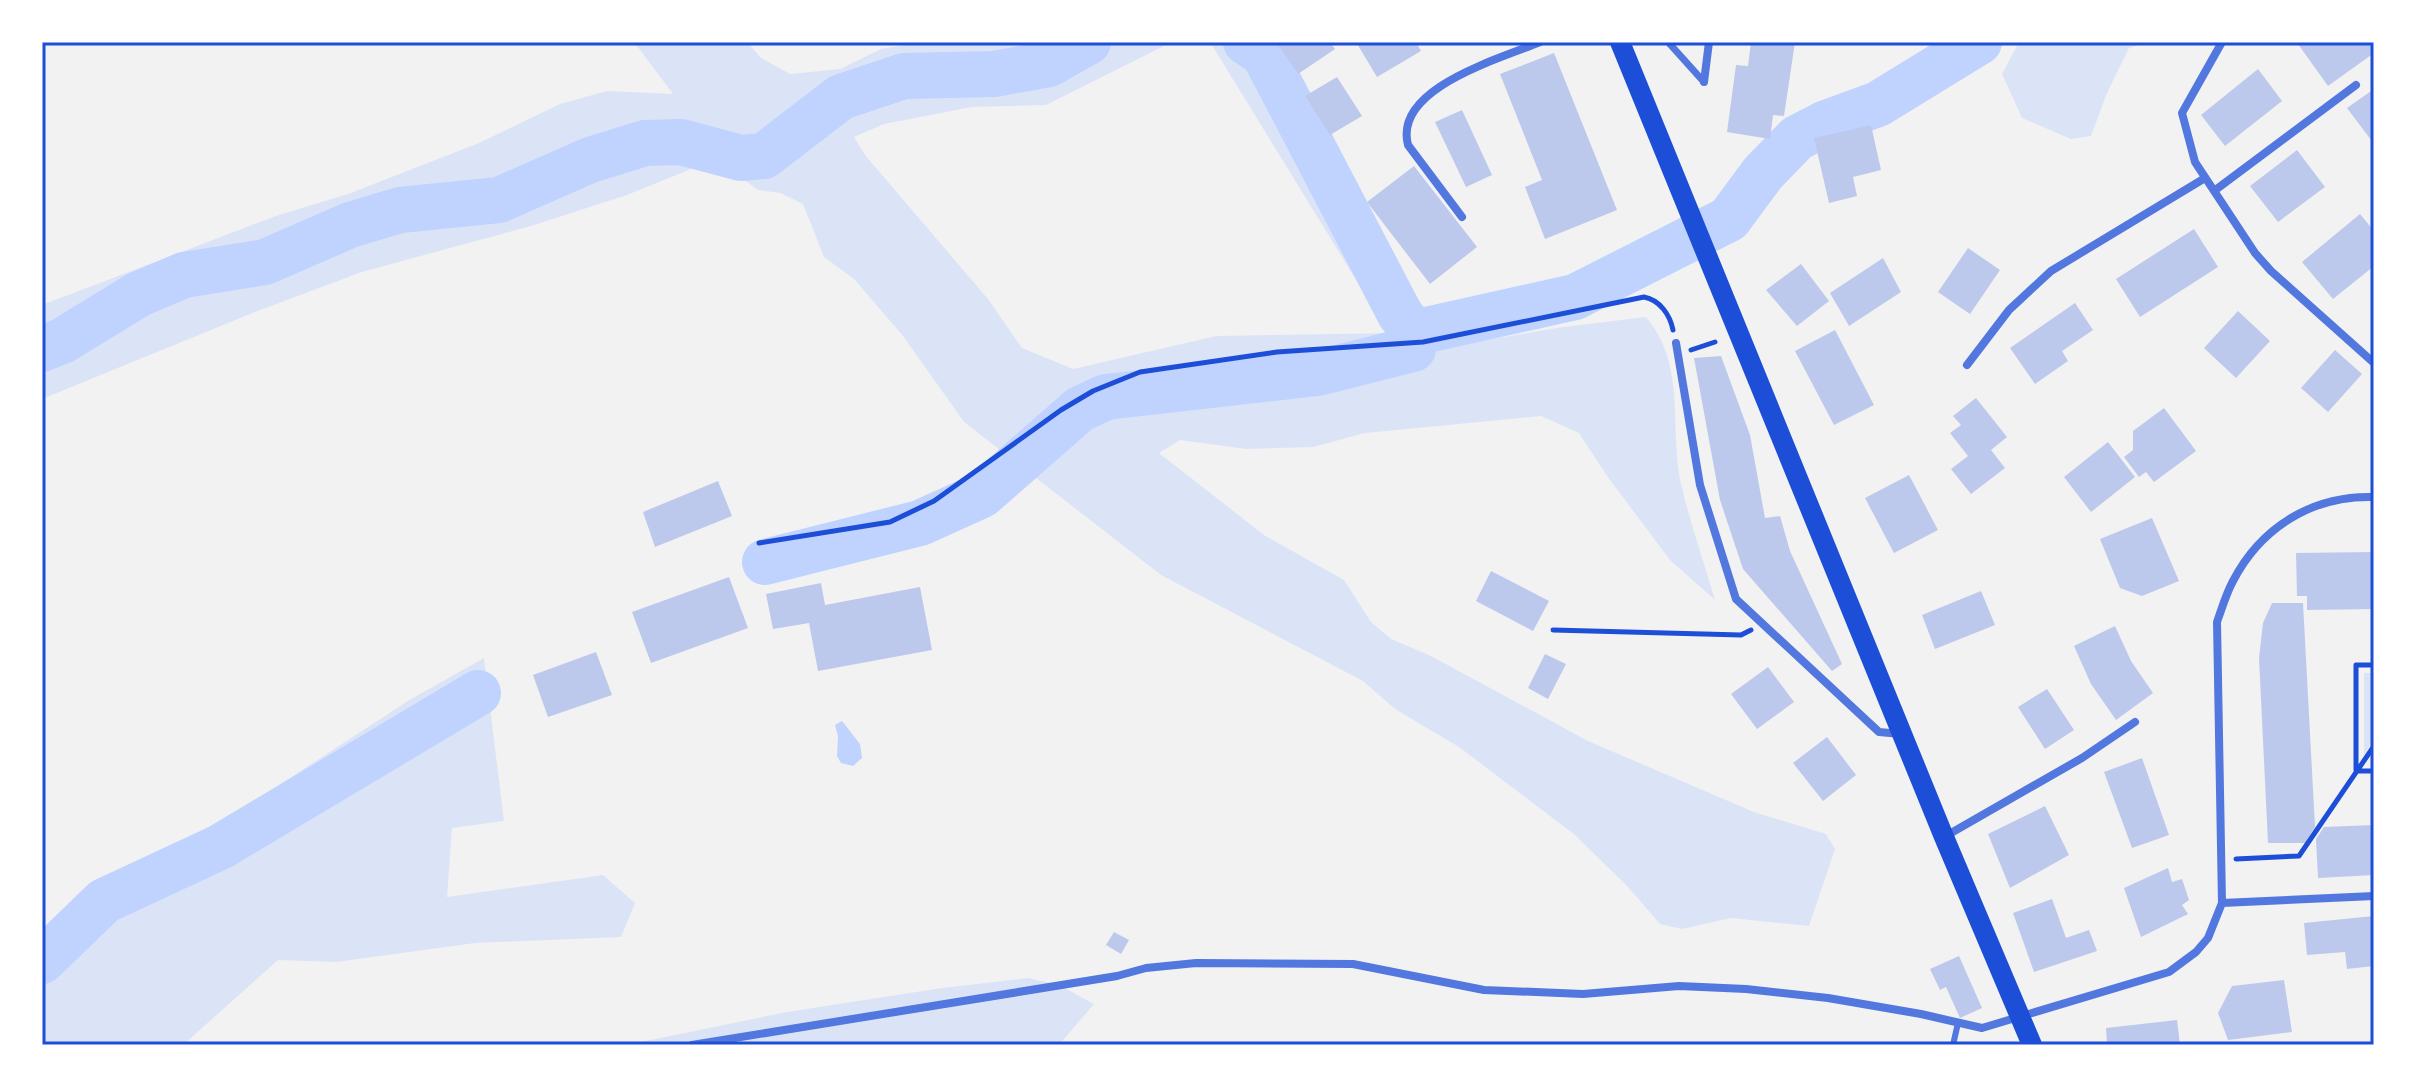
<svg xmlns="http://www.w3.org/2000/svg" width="2416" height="1087" viewBox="0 0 2416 1087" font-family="Figtree,sans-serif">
	<rect width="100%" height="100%" fill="#f2f2f2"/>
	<!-- green -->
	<path fill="#dbe4f7" d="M634 42H747L761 58 790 74 840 69 881 49 922 42H1044L1072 45 1079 42H1172L1046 105 972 107 884 124 854 137 865 155 988 299 1022 348 1073 369 1216 336 1397 333 1361 288 1210 42H1257L1281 73 1403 312 1417 322 1480 341 1563 327 1646 317C1688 367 1668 429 1682 488 1691 525 1704 563 1715 600L1670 560 1607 476 1579 433 1541 416 1365 433 1313 447 1246 449 1180 440 1159 453 1264 535 1344 580 1371 622 1391 639 1431 656 1588 741 1754 812 1826 834 1835 849 1809 926 1731 918 1682 929 1660 924 1628 887 1575 835 1459 747 1395 709 1363 681 1161 575 964 422 903 336 854 279 824 257 803 204 780 193 758 190 733 172 691 169 627 195 531 226 362 272 255 312 42 399V305L276 216 348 194 479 143 560 104 607 91 673 94Z
		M2019 42H2147L2129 48 2107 93 2091 136 2071 139 2022 118 2002 74Z
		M484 658 504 821 452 828 447 897 603 875 635 903 621 937 475 943 336 962 278 960 183 1045H42V946L81 901 256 800 411 699Z
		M2364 673H2374V740L2364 755Z
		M1028 978 1059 985 1094 1004 1059 1045H626L787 1012 942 988Z"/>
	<!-- water -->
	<path fill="#bfd3fe" d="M842 721 860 744 862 758 853 766 841 763 837 756 838 736 835 725Z"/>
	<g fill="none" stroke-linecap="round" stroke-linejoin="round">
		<!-- river -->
		<path stroke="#bfd3fe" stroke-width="46" d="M1246 42 1264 54 1400 314 1413 331
			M1413 333 1575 297 1729 219 1763 173 1797 138 1826 123 1878 104 1979 42
			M42 349 62 341 139 294 184 275 265 262 350 225 400 210 499 200 590 160 645 143 681 142 741 158 764 156 841 97 904 76 994 74 1049 64 1088 42
			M765 562 920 523 982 495 1080 409 1106 397 1318 373 1413 349
			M42 961 104 901 220 847 478 693"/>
	</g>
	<!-- building -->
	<path fill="#bdc9ec" d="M1276 42H1330L1335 49 1298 74Z
		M1356 42H1416L1421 51 1377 77Z
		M1751 42H1795L1784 116 1773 115 1770 139 1727 132 1736 65 1748 66Z
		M2301 42H2373L2374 53 2328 86 2298 44Z
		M1554 53 1617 210 1545 239 1525 187 1542 180 1500 74Z
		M2258 69 2282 101 2225 146 2201 115Z
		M1337 77 1362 116 1330 135 1305 96Z
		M2374 89V144L2347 108Z
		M1462 110 1492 175 1466 187 1435 122Z
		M1871 125 1881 170 1853 177 1857 196 1829 203 1814 138Z
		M2297 150 2325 187 2278 222 2250 186Z
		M1414 166 1477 247 1430 284 1367 202Z
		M2360 214 2374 231V266L2333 299 2302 262Z
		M2194 229 2218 267 2140 317 2116 279Z
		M1968 248 2000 270 1970 314 1938 292Z
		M1883 258 1901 292 1849 326 1830 293Z
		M1801 264 1829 301 1797 326 1766 290Z
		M2075 303 2093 330 2062 351 2068 361 2035 384 2010 348Z
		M2238 311 2270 341 2236 378 2204 348Z
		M1835 330 1874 405 1834 425 1795 351Z
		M2335 350 2362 374 2328 412 2301 388Z
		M1721 356 1750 435 1765 518 1780 516 1790 551 1842 664 1832 671 1743 569 1720 500 1694 358Z
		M1976 398 2007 437 1991 450 2005 468 1971 494 1951 469 1968 456 1950 433 1961 425 1953 416Z
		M2164 408 2196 451 2154 482 2146 472 2139 477 2124 457 2133 450V431Z
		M2108 442 2135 477 2091 512 2064 477Z
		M1909 475 1938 530 1894 553 1865 498Z
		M718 481 732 516 655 547 643 512Z
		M2152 518 2179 581 2142 596 2120 588 2100 539Z
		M2374 552V609L2307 610V596H2297L2296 553Z
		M1491 571 1549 601 1533 631 1476 601Z
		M729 577 748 628 651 663 632 612Z
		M821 583 825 605 920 587 932 650 818 671 809 623 773 629 766 594Z
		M1981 591 1995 625 1935 649 1922 615Z
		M2272 603H2303L2315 827 2305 843H2268L2259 658 2263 623Z
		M2115 626 2131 661 2153 693 2116 720 2091 684 2074 646Z
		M596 652 612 695 548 717 533 675Z
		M1545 654 1566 664 1548 699 1528 688Z
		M1768 667 1794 702 1757 729 1731 694Z
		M2047 689 2074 730 2045 749 2018 707Z
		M1827 737 1856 775 1823 801 1793 763Z
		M2142 758 2169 835 2132 848 2104 772Z
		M2045 806 2069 855 2010 888 1988 834Z
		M2374 825V875L2318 878 2316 839 2324 827Z
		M2168 868 2172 882 2182 879 2189 900 2182 905 2188 914 2141 937 2124 888Z
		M2052 899 2066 938 2089 930 2097 951 2034 972 2013 913Z
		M2374 916V966L2347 969 2345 952 2307 955 2304 923Z
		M1114 932 1129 940 1121 954 1106 945Z
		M1959 956 1982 1008 1960 1018 1946 987 1940 990 1930 969Z
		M2284 980 2292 1032 2228 1040 2218 1013 2232 986Z
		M2177 1020 2180 1045H2107L2106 1028Z"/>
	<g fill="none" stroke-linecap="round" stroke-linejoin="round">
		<!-- path -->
		<path stroke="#1d4ed8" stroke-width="5" d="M1691 350 1715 342
			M759 543 890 522 934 501 1061 410 1093 391 1140 372 1277 352 1423 342 1644 297C1660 300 1670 315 1673 330
			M1553 630 1741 635 1751 630
			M2356 770V665H2374
			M2357 771H2374
			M2236 859 2299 856 2374 746"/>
		<!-- service -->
		<path stroke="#5277de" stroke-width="6" d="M1953 1045 1958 1023"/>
		<!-- pedestrian -->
		<path stroke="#5277de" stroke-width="7" d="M1668 42 1704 82"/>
		<!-- minor -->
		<path stroke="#5277de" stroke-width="8" d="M2222 42 2182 113 2195 162 2255 253 2271 271 2374 363
			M1704 82 1709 42
			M2214 191 2356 85
			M1462 217 1408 145C1393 88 1500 59 1540 42
			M1676 343 1700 485 1736 599 1879 732 1901 734
			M1967 365 2009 310 2051 271 2205 178
			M1944 837 2082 758 2135 722
			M2222 903 2374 896
			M692 1045 1117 976 1146 968 1196 963 1353 964 1484 990 1583 994 1679 986 1746 989 1828 998 1921 1014 1982 1028 2169 972 2196 952 2208 938 2222 903 2217 622C2222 608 2226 594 2233 581 2261 527 2313 495 2374 497"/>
		<!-- primary -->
		<path stroke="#1d4ed8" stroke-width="20" d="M1620 42 1944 837 2032 1045"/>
	</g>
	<!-- border -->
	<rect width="2416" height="1087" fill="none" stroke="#ffffff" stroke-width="88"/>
	<rect x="44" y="44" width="2328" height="999" fill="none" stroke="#1d4ed8" stroke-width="3"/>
</svg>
